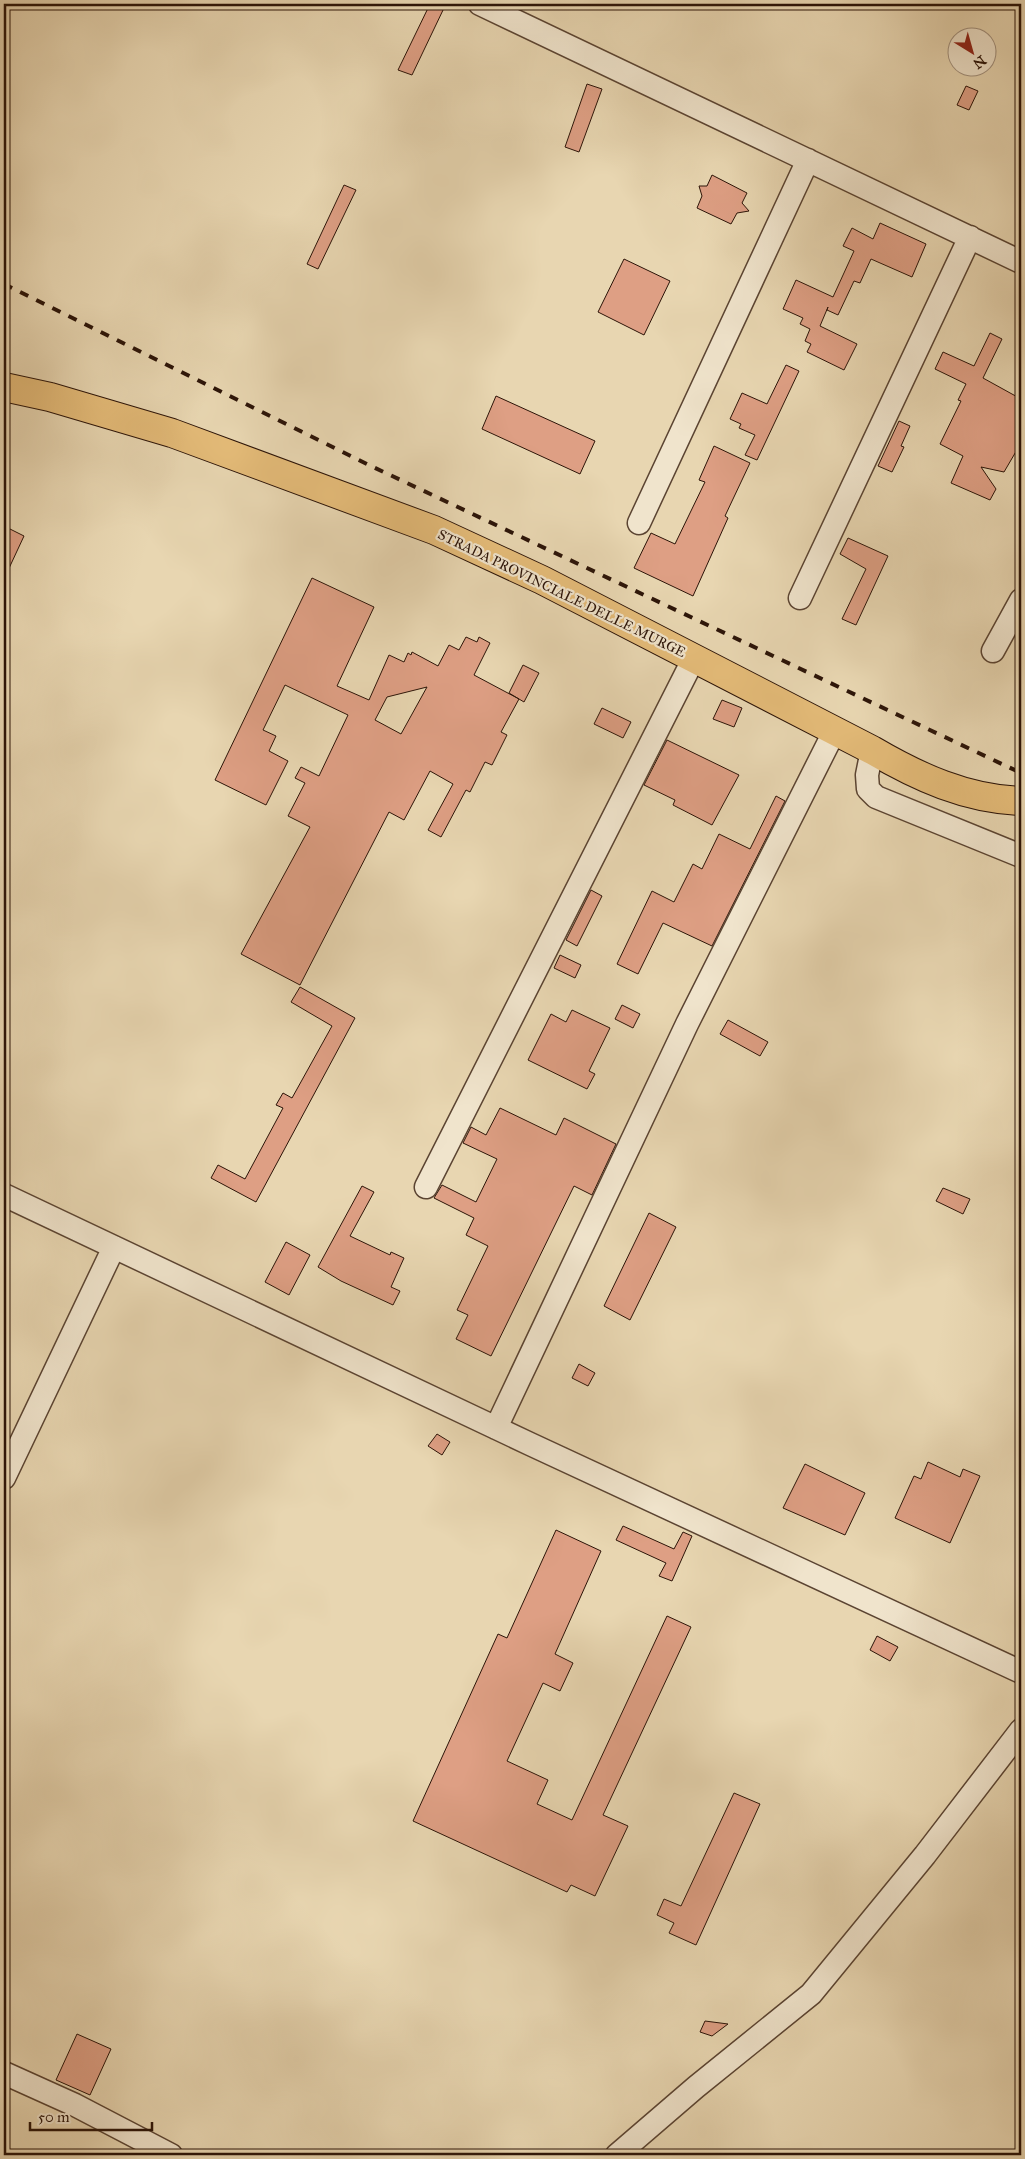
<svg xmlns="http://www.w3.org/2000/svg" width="1025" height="2159" viewBox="0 0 1025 2159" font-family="'IM FELL Great Primer',serif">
	<rect width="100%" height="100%" fill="#e8d6b1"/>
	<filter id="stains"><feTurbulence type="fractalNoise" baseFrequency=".004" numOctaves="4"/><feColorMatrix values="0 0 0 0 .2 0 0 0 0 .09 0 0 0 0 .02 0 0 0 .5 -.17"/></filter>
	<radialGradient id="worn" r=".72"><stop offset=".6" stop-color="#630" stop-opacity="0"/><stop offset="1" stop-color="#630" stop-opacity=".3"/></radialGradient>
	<!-- building -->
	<path fill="#de9f84" stroke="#2c1408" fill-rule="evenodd" d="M430 4 444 8 412 75 398 70Z
		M587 84 602 89 579 152 565 147Z
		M966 86 978 91 969 110 957 105Z
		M712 175 747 193 742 203 749 211 737 213 731 224 697 208 702 196 699 186H707Z
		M344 185 356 190 318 269 307 264Z
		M880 223 926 244 912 277 871 259 860 283 854 281 838 315 827 310 828 307 820 326 857 344 844 370 807 352 811 344 805 341 810 329 800 324 803 318 783 309 796 280 833 297 854 251 843 246 852 228 873 239Z
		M624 259 670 281 644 335 598 312Z
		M990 333 1002 339 983 378 1021 399V443L1004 472 981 467 996 489 990 500 951 483 963 456 940 444 961 401 958 400 966 384 935 369 943 352 974 366Z
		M786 365 799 371 757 460 745 455 755 435 739 428 741 424 730 419 742 393 767 404Z
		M496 396 595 441 580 474 482 429Z
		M899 421 910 426 901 446 904 447 892 472 878 466Z
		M714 446 750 463 725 516 728 518 693 596 634 568 651 533 675 544 705 482 699 480Z
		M4 526 24 536 4 579Z
		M848 538 888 556 856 625 842 619 866 569 840 554Z
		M312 578 374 607 337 686 369 700 389 655 404 662 408 653 411 655 412 652 438 666 449 645 459 650 466 637 477 642 479 637 490 643 474 675 519 699 501 732 507 735 492 765 485 762 470 792 466 790 441 837 428 830 453 784 430 771 404 820 389 812 300 985 241 954 310 827 288 816 305 783 295 778 301 767 319 776 348 715 285 685 263 730 276 736 269 751 288 761 266 805 215 780ZM427 687 401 734 375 720 387 697Z
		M523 665 539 673 524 702 509 693Z
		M722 700 742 708 734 727 713 719Z
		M602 708 631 722 623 738 594 724Z
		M667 740 739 775 712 825 673 805 675 800 644 785Z
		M776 796 785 801 712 946 663 923 638 974 617 964 652 891 674 902 693 864 702 869 719 834 750 849Z
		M591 890 602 896 577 946 566 940Z
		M560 955 581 965 575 978 554 968Z
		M300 987 355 1018 256 1202 211 1178 218 1165 245 1179 283 1108 276 1105 283 1093 292 1098 332 1026 291 1002Z
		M622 1005 640 1014 633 1028 615 1019Z
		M572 1010 610 1028 589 1071 595 1074 587 1089 528 1060 551 1014 566 1022Z
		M728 1020 768 1042 760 1056 720 1034Z
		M500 1108 556 1135 564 1118 616 1144 592 1195 574 1186 491 1356 456 1339 468 1315 457 1310 488 1246 466 1235 474 1218 434 1198 442 1185 476 1202 497 1159 463 1143 471 1127 486 1135Z
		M362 1186 374 1192 350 1236 390 1255 391 1252 404 1258 391 1287 400 1291 393 1305 341 1281 318 1267Z
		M943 1188 970 1199 963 1214 936 1201Z
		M649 1213 676 1227 630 1320 604 1306Z
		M286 1242 310 1255 289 1295 265 1282Z
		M579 1364 595 1373 588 1386 572 1378Z
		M437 1434 450 1442 442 1455 428 1446Z
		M928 1462 960 1477 963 1469 980 1476 950 1543 895 1518 914 1476 921 1479Z
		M805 1464 865 1493 845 1535 783 1508Z
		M623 1526 674 1549 683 1532 692 1536 672 1581 659 1576 666 1563 616 1540Z
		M556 1530 601 1551 555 1654 573 1663 560 1691 543 1683 507 1761 548 1780 537 1804 572 1820 667 1616 691 1627 603 1815 628 1826 595 1896 571 1885 567 1892 413 1821 498 1634 507 1638Z
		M877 1636 898 1647 890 1661 870 1650Z
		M734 1793 760 1804 696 1945 669 1933 674 1923 657 1915 664 1899 681 1906Z
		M705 2021 728 2024 712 2036 700 2032Z
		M77 2034 111 2049 90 2095 56 2080Z"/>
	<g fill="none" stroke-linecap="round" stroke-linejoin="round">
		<!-- minor casing -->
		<g stroke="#5b4432" stroke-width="25">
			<path id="minor" d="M480 4 1021 262
				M639 523 808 160
				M800 598 970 237
				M993 651 1021 600
				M872 750 867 775 868 789 876 797 1021 856
				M426 1187 694 658
				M4 1195 530 1444 1021 1672
				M496 1428 687 1024 835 730
				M4 1478 114 1247
				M4 2073 75 2105 171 2155
				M617 2155 696 2087 811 1994 925 1855 1021 1730"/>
		</g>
		<!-- major casing -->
		<g stroke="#2c1408" stroke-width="30">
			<path id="major" d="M4 387 50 397 172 433 434 530 542 580 872 750C918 777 966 799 1021 801"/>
		</g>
		<!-- minor -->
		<use href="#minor" stroke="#f0e4cc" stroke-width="22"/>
		<!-- major -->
		<use href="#major" stroke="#e4bb78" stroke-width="28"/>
		<!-- rail -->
		<path stroke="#2c1408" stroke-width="4" stroke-dasharray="9 9" stroke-linecap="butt" d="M4 284 371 466 1021 773"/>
	</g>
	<g text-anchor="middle" stroke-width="4.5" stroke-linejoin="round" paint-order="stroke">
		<!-- street labels -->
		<g font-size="14" fill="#2c1408" stroke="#f0e4cc">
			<text transform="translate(562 593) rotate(26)" y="5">STRADA PROVINCIALE DELLE MURGE</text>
		</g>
	</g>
	<!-- margin -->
	<rect width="1025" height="2159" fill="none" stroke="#e8d6b1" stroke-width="20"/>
	<rect x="5" y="5" width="1015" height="2149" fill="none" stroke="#2c1408" stroke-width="2.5"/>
	<rect x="10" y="10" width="1005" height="2139" fill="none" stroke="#2c1408"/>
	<!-- north arrow -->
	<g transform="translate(972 52) rotate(143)"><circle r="24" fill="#f0e4cc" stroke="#a2917e"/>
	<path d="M0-4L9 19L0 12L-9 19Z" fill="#8f2418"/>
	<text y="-8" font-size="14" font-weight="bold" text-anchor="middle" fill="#2c1408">N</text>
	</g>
	<!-- scale -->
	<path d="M30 2122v8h122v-8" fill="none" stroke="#2c1408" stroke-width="2.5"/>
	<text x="38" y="2122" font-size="15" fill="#2c1408" stroke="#f0e4cc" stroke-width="4" paint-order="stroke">50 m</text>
	<rect width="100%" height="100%" filter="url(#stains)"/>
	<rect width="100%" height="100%" fill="url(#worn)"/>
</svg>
